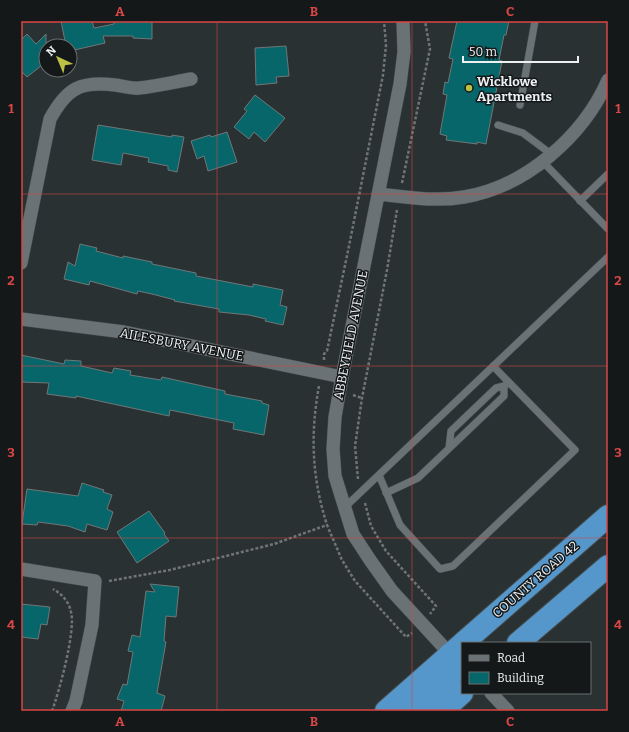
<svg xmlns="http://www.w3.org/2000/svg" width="629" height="732" viewBox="0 0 629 732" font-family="Bitter,serif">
	<rect width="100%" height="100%" fill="#2a3133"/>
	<!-- building -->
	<path fill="#07666a" stroke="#6f7778" d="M61 21H92L94 28 114 24V21H152V39L133 38V36H103L105 43 70 51V46H66Z
		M457 21H509L506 35H504L499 60 502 61 486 144 477 142V144L446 140 447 136 440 134 447 95 443 94 445 82 448 83 453 59 449 58Z
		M27 34 36 44 46 34V62L27 77 21 71V40Z
		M286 46 289 76 276 77 277 83 256 85 255 48Z
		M255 95 285 118 265 142 254 132 249 139 234 127 247 111 244 109Z
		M98 125 172 137V135L184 137 177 172 168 170V166L148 162 149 158 123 153 121 165 92 160Z
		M227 132 237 162 208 171 204 156 197 159 191 141 210 135 211 137Z
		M80 244 97 248 96 251 123 258V256L152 262V264L196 273V276L253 287V284L283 290 280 305 287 307 283 325 265 321 266 319 249 315 219 312V309L174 301 175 300 152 294 138 291 137 294 90 281 89 285 64 279 68 262 75 266Z
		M21 355 64 364 65 360 81 361V366L112 373 114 368 131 371 130 375 161 380 162 377 225 391V394L262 401V403L269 405 264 435 233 429 234 423 170 410 169 416 76 396V398L47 394 49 383 21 382Z
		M82 483 104 490 103 492 112 495 107 509 113 512 107 530 87 524 85 532 68 526 38 522 37 525 22 524 27 489 78 496Z
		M149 511 165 533 164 534 169 541 137 563 117 532Z
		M150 584 179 587 176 617 166 616 164 641 166 642 157 693 165 696 161 711H121L124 701 117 699 123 684 127 685 133 652 128 651 132 635 140 637 146 591 155 592Z
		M21 604 50 607 47 625 41 624 38 639 21 637Z"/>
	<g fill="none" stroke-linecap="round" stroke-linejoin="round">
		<!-- lane casing -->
		<g stroke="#464d4f" stroke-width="8">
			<path id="lane" d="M520 105 535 21
				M498 125 523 133 551 154
				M543 162 608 229
				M580 201 608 174
				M449 448 451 431 496 388 504 386 507 384
				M379 475 400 525 440 569 453 566 575 450 493 366
				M386 493 418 478 504 396V386
				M344 508 608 257"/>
		</g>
		<!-- street casing -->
		<g stroke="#464d4f" stroke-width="14">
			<path id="street" d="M403 21 404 52 400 84 342 377 335 417 333 449 335 476 353 534 370 560 392 591 450 654
				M378 194C406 197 435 202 464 197 525 187 583 137 608 80
				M21 263 50 119C67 88 80 81 115 85 123 86 132 89 139 88 157 86 174 82 191 79
				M21 319 124 332 342 377
				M21 569 95 581 92 625 76 701 72 711
				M491 693 508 711"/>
		</g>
		<!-- highway casing -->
		<g stroke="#464d4f" stroke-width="24">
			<path id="highway" d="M463 643 608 516
				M518 643 608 566
				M386 711 462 644
				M414 711 443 685 455 671 457 665 450 654
				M442 711 462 693"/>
		</g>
		<!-- path -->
		<path stroke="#6f7577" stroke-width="2.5" stroke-dasharray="3 2" stroke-linecap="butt" d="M402 183 430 49 425 21
			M324 360V354L327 351 348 251 383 75 386 45 384 21
			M319 386C310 435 312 478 327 525
			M353 395 362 398
			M358 479 355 446 362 398 387 270 397 210
			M365 503 371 526 386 551 436 606 430 614
			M109 581 170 570 274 544 327 525 342 560 355 581 406 637 412 633
			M52 711C59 692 76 631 71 612 69 602 62 594 53 589"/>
		<!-- lane -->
		<use href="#lane" stroke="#6a7275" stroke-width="7"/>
		<!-- street -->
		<use href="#street" stroke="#6a7275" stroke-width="13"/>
		<!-- highway -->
		<use href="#highway" stroke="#5597ca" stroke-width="22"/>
	</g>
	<!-- grid -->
	<path fill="none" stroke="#d94646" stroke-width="1" stroke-opacity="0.55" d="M217 21V711M412 21V711M21 194H608M21 366H608M21 538H608"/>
	<!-- markers -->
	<circle fill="#bcc044" stroke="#151819" stroke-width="1.5" cx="469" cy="88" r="4"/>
	<g text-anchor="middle" stroke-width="3" stroke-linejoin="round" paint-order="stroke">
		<!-- poi labels -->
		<g font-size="13" font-weight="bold" fill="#ecf0f2" stroke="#151819" text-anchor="start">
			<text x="477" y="86">Wicklowe<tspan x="477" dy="15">Apartments</tspan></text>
		</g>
		<!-- street labels -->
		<g font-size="13" fill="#ecf0f2" stroke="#151819">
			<text transform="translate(350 335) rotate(-79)" y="5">ABBEYFIELD AVENUE</text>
			<text transform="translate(182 344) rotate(11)" y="5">AILESBURY AVENUE</text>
			<text transform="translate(535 579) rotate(-41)" y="5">COUNTY ROAD 42</text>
		</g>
	</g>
	<!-- border -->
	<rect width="629" height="732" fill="none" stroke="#151819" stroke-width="44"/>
	<!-- legend -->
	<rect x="461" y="642" width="130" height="52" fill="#151819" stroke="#6b6e70"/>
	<rect x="469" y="655" width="20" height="6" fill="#6a7275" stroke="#6b6e70"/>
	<text x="497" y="662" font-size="12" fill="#ecf0f2">Road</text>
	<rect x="469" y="672" width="20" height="12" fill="#07666a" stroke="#6b6e70"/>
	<text x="497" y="682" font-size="12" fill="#ecf0f2">Building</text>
	<!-- north arrow -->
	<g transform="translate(58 58) rotate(316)"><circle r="19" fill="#151819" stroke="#6b6e70"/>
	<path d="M0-3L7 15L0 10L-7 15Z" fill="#bcc044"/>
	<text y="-6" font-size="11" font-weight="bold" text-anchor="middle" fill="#ecf0f2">N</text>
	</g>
	<!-- scale -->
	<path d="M463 56v6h115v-6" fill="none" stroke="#ecf0f2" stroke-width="2"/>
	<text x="469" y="56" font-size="12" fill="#ecf0f2" stroke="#151819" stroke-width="3" paint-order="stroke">50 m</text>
	<rect x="22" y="22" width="585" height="688" fill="none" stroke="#d94646" stroke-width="1.5"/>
	<g font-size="13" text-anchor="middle" font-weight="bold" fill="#d94646">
		<text x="120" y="16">A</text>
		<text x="314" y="16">B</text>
		<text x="510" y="16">C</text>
		<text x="11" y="113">1</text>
		<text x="618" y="113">1</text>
		<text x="11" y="285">2</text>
		<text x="618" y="285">2</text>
		<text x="11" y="457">3</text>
		<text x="618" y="457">3</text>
		<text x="11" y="629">4</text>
		<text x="618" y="629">4</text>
		<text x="120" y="726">A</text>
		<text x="314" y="726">B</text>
		<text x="510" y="726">C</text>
	</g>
</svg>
